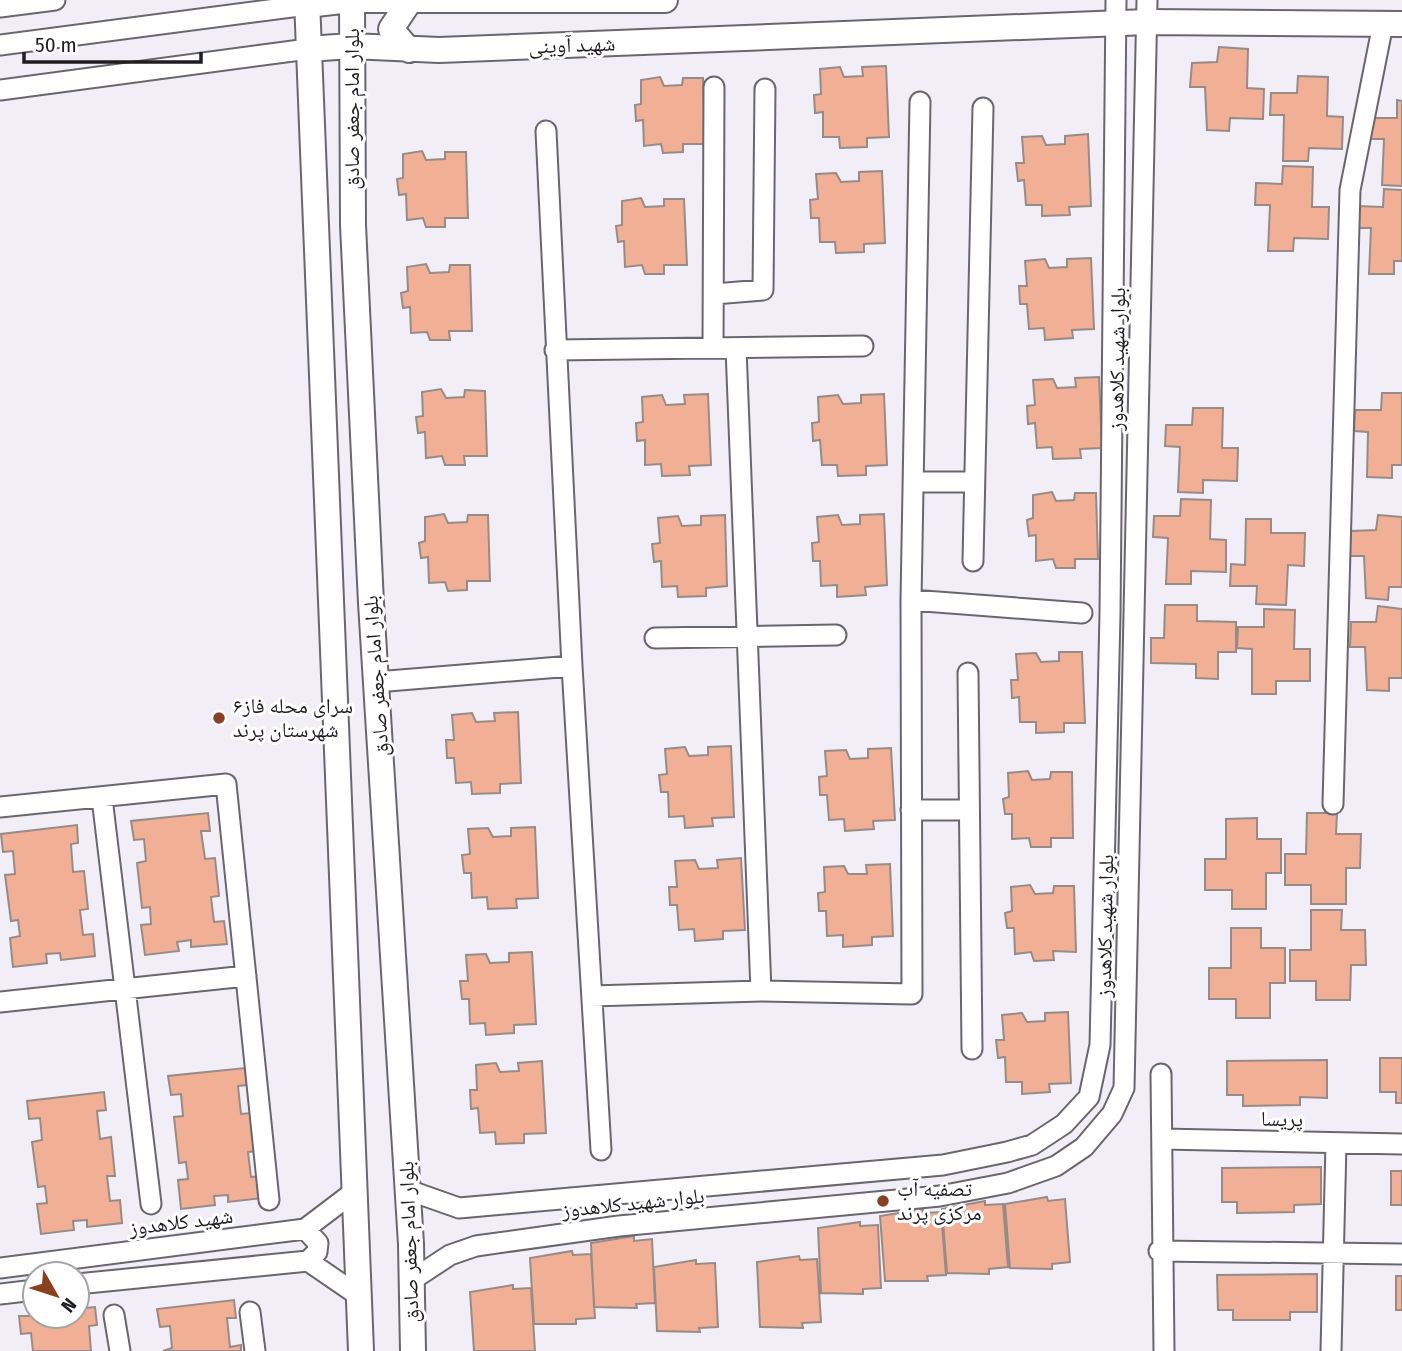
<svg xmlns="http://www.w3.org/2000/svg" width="1402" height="1351" viewBox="0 0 1402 1351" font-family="'Fira Sans Condensed','Noto Naskh Arabic',sans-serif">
	<rect width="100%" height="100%" fill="#f2eef8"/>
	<!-- building -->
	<path fill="#f1b096" stroke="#968b87" stroke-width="2" d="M1219 47 1248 49 1247 88 1264 89 1263 119 1230 118 1229 131 1207 130 1205 87H1190L1192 63 1217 62Z
		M886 66 889 137 867 138V147L840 148 839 137H823V112L815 113 814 95 821 94 820 69 840 67 844 77 863 76 862 67Z
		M1298 76 1328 77 1327 116 1343 117 1342 149 1309 148 1308 161H1283L1284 115H1270L1271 93H1297Z
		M660 77 664 86 682 85 683 78H703L705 144H683V152L663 153 661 144 644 146 643 120 636 121 635 105 641 104V80Z
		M1397 100 1402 101V186L1382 185 1384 139H1369L1370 118H1397Z
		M1088 134 1091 206 1069 207 1070 215 1042 216V205H1026L1024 180 1018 181 1016 163H1024L1022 137 1042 136 1046 145 1065 144V136Z
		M422 151 426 160 445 159V152H466L468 218H445V227H426L423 218 407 220 406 194 399 195 397 179 403 178V154Z
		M1283 166 1313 167 1312 207H1329L1328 239 1294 238 1293 251H1268L1270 205H1255L1256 183 1282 184Z
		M882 171 885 243 864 244V252L836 253 835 242H820L819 218H811L810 200 818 199 816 174 836 173 841 182 859 181V172Z
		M1384 189 1402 190V261H1394V274H1369L1371 228H1356L1357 206 1383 207Z
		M641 198 645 207 664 206V199H684L687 265H664V274H645L642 265 625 267 624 241 618 242 616 226 622 225V201Z
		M1091 258 1094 329 1072 330 1073 338 1045 340 1044 328 1029 329 1027 304H1020L1019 286H1027L1025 261 1045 259 1049 268 1067 267V259Z
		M426 264 430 273 449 272 450 265H470L472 331H449L450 340H430L427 332 411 333 410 307 403 308 401 293 408 291 407 267Z
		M1099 377 1102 448 1080 449 1081 458 1053 459 1052 447 1037 448 1035 423 1028 424 1027 406 1035 405 1033 380 1053 379 1057 388 1076 387 1075 378Z
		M441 389 446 398 464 397 465 390 485 391 487 456H464L465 465H445L442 456 426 458 425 432 418 433 416 417 423 416 422 392Z
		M1382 393H1402V465H1392V478L1367 477 1368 432 1354 431 1355 410H1381Z
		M708 394 711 465 689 466 690 475 662 476 661 464 645 465V440L637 441 636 423 643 422 642 397 662 395 666 405 685 404 684 395Z
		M884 394 887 465 866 466V475L838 476 837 465H822L820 440 813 441 812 423 819 422 818 397 838 395 843 404 861 403V395Z
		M1193 408H1223L1222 448H1238L1237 481 1203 480V493L1178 492 1180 447 1165 446 1166 425H1192Z
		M1052 492 1056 501 1074 500 1075 493H1096L1098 559H1075V568H1056L1053 559 1036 561V535L1029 536 1027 520 1033 518V495Z
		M1181 499 1211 500 1210 539 1226 540V572L1191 571V584H1166L1168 538 1153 537 1154 516H1180Z
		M444 514 448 523 467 522 468 515H488L490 581H467V590L448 591 445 582 429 583 428 557 421 558 419 543 425 541V517Z
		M884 514 887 585 865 587 866 595 837 597V585L821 586 820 561H813L812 543 819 542 817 517 838 515 842 525 860 524V515Z
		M725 515 727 586 706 588V596L678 597 677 586 662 587 661 561 654 562 652 544 660 543 658 518 678 516 682 526 701 525V516Z
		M1378 515 1402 517V587H1389L1388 600 1366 598 1364 556H1349L1351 531 1376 530Z
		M1246 519H1271V533H1305L1304 566 1288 565 1286 605 1256 604 1257 586H1230L1231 564 1245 565Z
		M1165 605H1197V621L1236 622V652H1218V679L1196 678V664L1151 663V638H1164Z
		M1378 606 1402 609V678H1389V691L1367 690 1365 647H1350L1351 622H1376Z
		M1264 609 1295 610 1294 649H1310V681H1276V694H1252V649L1237 648 1238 627H1264Z
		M1059 652H1082L1085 723H1064V732L1036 733V722H1020L1019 697 1012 698 1011 680H1018L1016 654 1036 653 1041 662 1059 661Z
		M518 712 521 783 500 784V793L472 794 471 782 456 783 454 758H447L446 740H454L452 715 472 713 476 722 495 721 494 713Z
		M731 746 734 817 712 818 713 826 685 828 684 816 669 817 668 792H661L659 775 667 774 665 749 685 747 689 756 708 755V747Z
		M891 748 895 820 873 821 874 829 845 831 844 819 829 820 827 795H820L819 777 827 776 825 751 846 750 850 759 868 758V749Z
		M1028 771 1032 780 1050 779 1051 772H1072L1073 838H1051V847H1031L1029 838 1012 839V814H1005L1003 799 1009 797 1008 773Z
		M208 813 210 831H201L205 859 215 858 219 896 211 897 214 922 224 921 227 944 191 947V940L177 942 179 951 145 955 141 925 151 924 150 907 142 908 137 863 146 861 144 839 134 840 131 821Z
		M1307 813H1337L1336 834H1361L1360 868H1346V904H1311V885H1285V854H1306Z
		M1257 818V839H1281V873H1266V909H1232V890H1205V859H1226V819Z
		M77 825 78 843 71 844 73 872 84 871 88 909 80 910 83 935 93 934 95 956 61 960 60 953 46 954 47 963 13 967 10 938 20 936 18 920 11 921 5 875 15 874 13 851 3 852 1 834Z
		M535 827 538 898 516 899 517 908 488 909 487 897 472 898 471 873H464L462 855 470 854 468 829 488 828 493 837 511 836V828Z
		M741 858 745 930 723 931V939L695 941 694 929 679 930 677 905H670L669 887H677L675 861 695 860 699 869 718 868 717 860Z
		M890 864 893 936 872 937V945L843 947V935L827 936 826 911H819L818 893 825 892 824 867 844 866 848 874H867L866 865Z
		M1030 885 1035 894 1053 893 1054 886H1074L1076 952 1053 951 1054 960 1034 961 1031 952 1015 954 1014 928H1007L1005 913 1012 911 1011 887Z
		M1311 910H1342L1341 930H1365L1366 965H1351L1350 1000H1316V981H1290V950H1311Z
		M1231 928H1261V948H1285V983H1270V1018H1236V999H1209V968H1231Z
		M532 952 536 1024 514 1025V1033L486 1035 485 1023 470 1024 469 999H462L460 981H468L466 955 486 954 490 963 509 962V953Z
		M1068 1012 1071 1083 1049 1084 1050 1092 1022 1094V1082H1006L1005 1057 998 1058 996 1040H1004L1002 1015 1022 1013 1027 1022 1045 1021V1013Z
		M1380 1058H1402V1103H1396V1092H1380Z
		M1327 1060V1098L1300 1097V1105L1243 1106V1095H1227V1061Z
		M542 1061 546 1133 524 1134V1143L496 1144 495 1132 480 1133 478 1108 471 1109 470 1090H477L476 1065 496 1063 500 1072 519 1071 518 1063Z
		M245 1068 247 1085 238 1086 241 1114 251 1113 256 1151 248 1152 251 1177 261 1176 263 1198 228 1202V1195L214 1196 215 1205 181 1209 178 1180 188 1179 186 1162 179 1163 174 1117 183 1116 181 1094 171 1095 168 1076Z
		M104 1092 106 1110 97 1111 100 1139 111 1137 115 1176H107L110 1201 120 1200 122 1223 87 1227V1220L73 1221 74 1230 41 1234 37 1204 47 1203 45 1186 38 1187 32 1142 42 1140 40 1118 29 1119 27 1101Z
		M1321 1167V1204L1294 1205V1212L1237 1213V1202H1222V1168Z
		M1391 1171H1402V1205H1391Z
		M1047 1197 1048 1201 1065 1199 1070 1262 1052 1264V1269L1010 1268 1005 1204Z
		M985 1201V1205L1003 1204 1008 1267 989 1269V1274L947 1273 942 1209Z
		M923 1209V1213L941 1212 946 1275 927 1276 928 1281H885L880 1216Z
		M860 1222V1226L878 1225 881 1288 863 1289V1294L821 1293 818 1228Z
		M634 1236V1241L652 1239 655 1303 636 1304 637 1308 594 1307 591 1243Z
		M572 1251 573 1255 591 1254 595 1318 576 1319V1324H534L530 1258Z
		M799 1256 800 1260 817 1259 821 1322 802 1323 803 1328 760 1327 757 1262Z
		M696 1260V1264L715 1263 718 1327 699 1328 700 1332 657 1331 654 1267Z
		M1317 1274V1312H1290V1320H1233V1310H1218L1217 1275Z
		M1396 1276H1402V1310H1396Z
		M513 1285V1289L531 1288 535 1351H474L470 1292Z
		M234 1300 236 1318H227L230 1347 241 1345V1351H163L172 1348 170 1326 160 1327 157 1309Z
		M95 1307 97 1325 89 1326 91 1351H33L31 1333 21 1334 19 1316H77V1309Z"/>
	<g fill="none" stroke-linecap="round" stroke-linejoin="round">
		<!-- minor casing -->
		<g stroke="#6a666f" stroke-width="23">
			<path id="minor" d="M0 7 55 0
				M0 45 307 5
				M0 90 308 49
				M546 131 572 666
				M714 294 763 290 765 89
				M713 347 714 87
				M736 348 761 991
				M555 350 863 346
				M914 482H974
				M973 561 983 108
				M911 600 1082 613
				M655 638 836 635
				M968 673 972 1049
				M376 682 572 666 601 1150
				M102 798 151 1204
				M1333 804 1350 190 1383 24
				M0 807 226 784 269 1200
				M911 810H967
				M592 996 761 991 912 994 911 600 920 102
				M0 1002 246 976
				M1161 1074 1164 1351
				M1162 1139 1402 1144
				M408 1190 459 1208 943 1165 1007 1152 1032 1145 1064 1124 1089 1097 1100 1045 1110 614 1116 0
				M305 1229 318 1243 317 1252 308 1261
				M1159 1251 1402 1254
				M0 1268 305 1229 355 1191
				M412 1280 450 1255 476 1246 619 1226 940 1196 1008 1183 1056 1166 1084 1147 1112 1114 1124 1088 1147 0
				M77 1284 308 1261 359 1296
				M0 1294 35 1290
				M250 1312 255 1351
				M114 1315 120 1351
				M1331 1351 1336 1143"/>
		</g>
		<!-- tertiary casing -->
		<g stroke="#6a666f" stroke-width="28">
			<path id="tertiary" d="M307 0 361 1351
				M352 0 353 225 371 603 411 1244 413 1351
				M359 0H665
				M409 2 391 29 409 50
				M307 5 350 0
				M308 49 351 46 439 50 1147 22 1402 24"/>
		</g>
		<!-- minor -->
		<use href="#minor" stroke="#fff" stroke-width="19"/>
		<!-- tertiary -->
		<use href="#tertiary" stroke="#fff" stroke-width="24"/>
	</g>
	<!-- markers -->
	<g fill="#894121" stroke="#fff" stroke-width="2.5">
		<circle cx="219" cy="718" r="7"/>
		<circle cx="883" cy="1201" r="7"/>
	</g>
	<g text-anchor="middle" stroke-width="6" stroke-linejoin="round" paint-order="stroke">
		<!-- street labels -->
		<g font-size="21" fill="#1e1d21" stroke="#fff">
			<text transform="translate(572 45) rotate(-2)" y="7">شهید آوینی</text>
			<text transform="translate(352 109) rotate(-90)" y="7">بلوار امام جعفر صادق</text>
			<text transform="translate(1117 359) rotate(-89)" y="7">بلوار شهید کلاهدوز</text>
			<text transform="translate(376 676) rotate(-94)" y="7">بلوار امام جعفر صادق</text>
			<text transform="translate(1105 926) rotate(-89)" y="7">بلوار شهید کلاهدوز</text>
			<text transform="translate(1282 1119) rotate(1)" y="7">پریسا</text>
			<text transform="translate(633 1203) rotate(-6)" y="7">بلوار شهید کلاهدوز</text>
			<text transform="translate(181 1222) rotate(-7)" y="7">شهید کلاهدوز</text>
			<text transform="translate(409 1242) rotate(-92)" y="7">بلوار امام جعفر صادق</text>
		</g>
		<!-- poi labels -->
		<g font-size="21" fill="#1e1d21" stroke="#fff" text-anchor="start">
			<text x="233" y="713">سرای محله فاز۶<tspan x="233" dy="24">شهرستان پرند</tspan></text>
			<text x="897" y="1196">تصفیه آب<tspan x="897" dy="24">مرکزی پرند</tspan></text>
		</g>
	</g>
	<!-- north arrow -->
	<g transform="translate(56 1295) rotate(129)"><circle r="33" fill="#ffffff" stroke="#a5a5a6" stroke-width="2"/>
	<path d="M0-5L12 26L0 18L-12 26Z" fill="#894121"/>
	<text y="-10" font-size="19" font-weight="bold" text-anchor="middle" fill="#1e1d21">N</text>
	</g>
	<!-- scale -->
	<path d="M24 52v10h177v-10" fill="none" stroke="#1e1d21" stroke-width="3.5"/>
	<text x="35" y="52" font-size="21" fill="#1e1d21" stroke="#ffffff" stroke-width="5" paint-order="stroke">50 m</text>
</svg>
